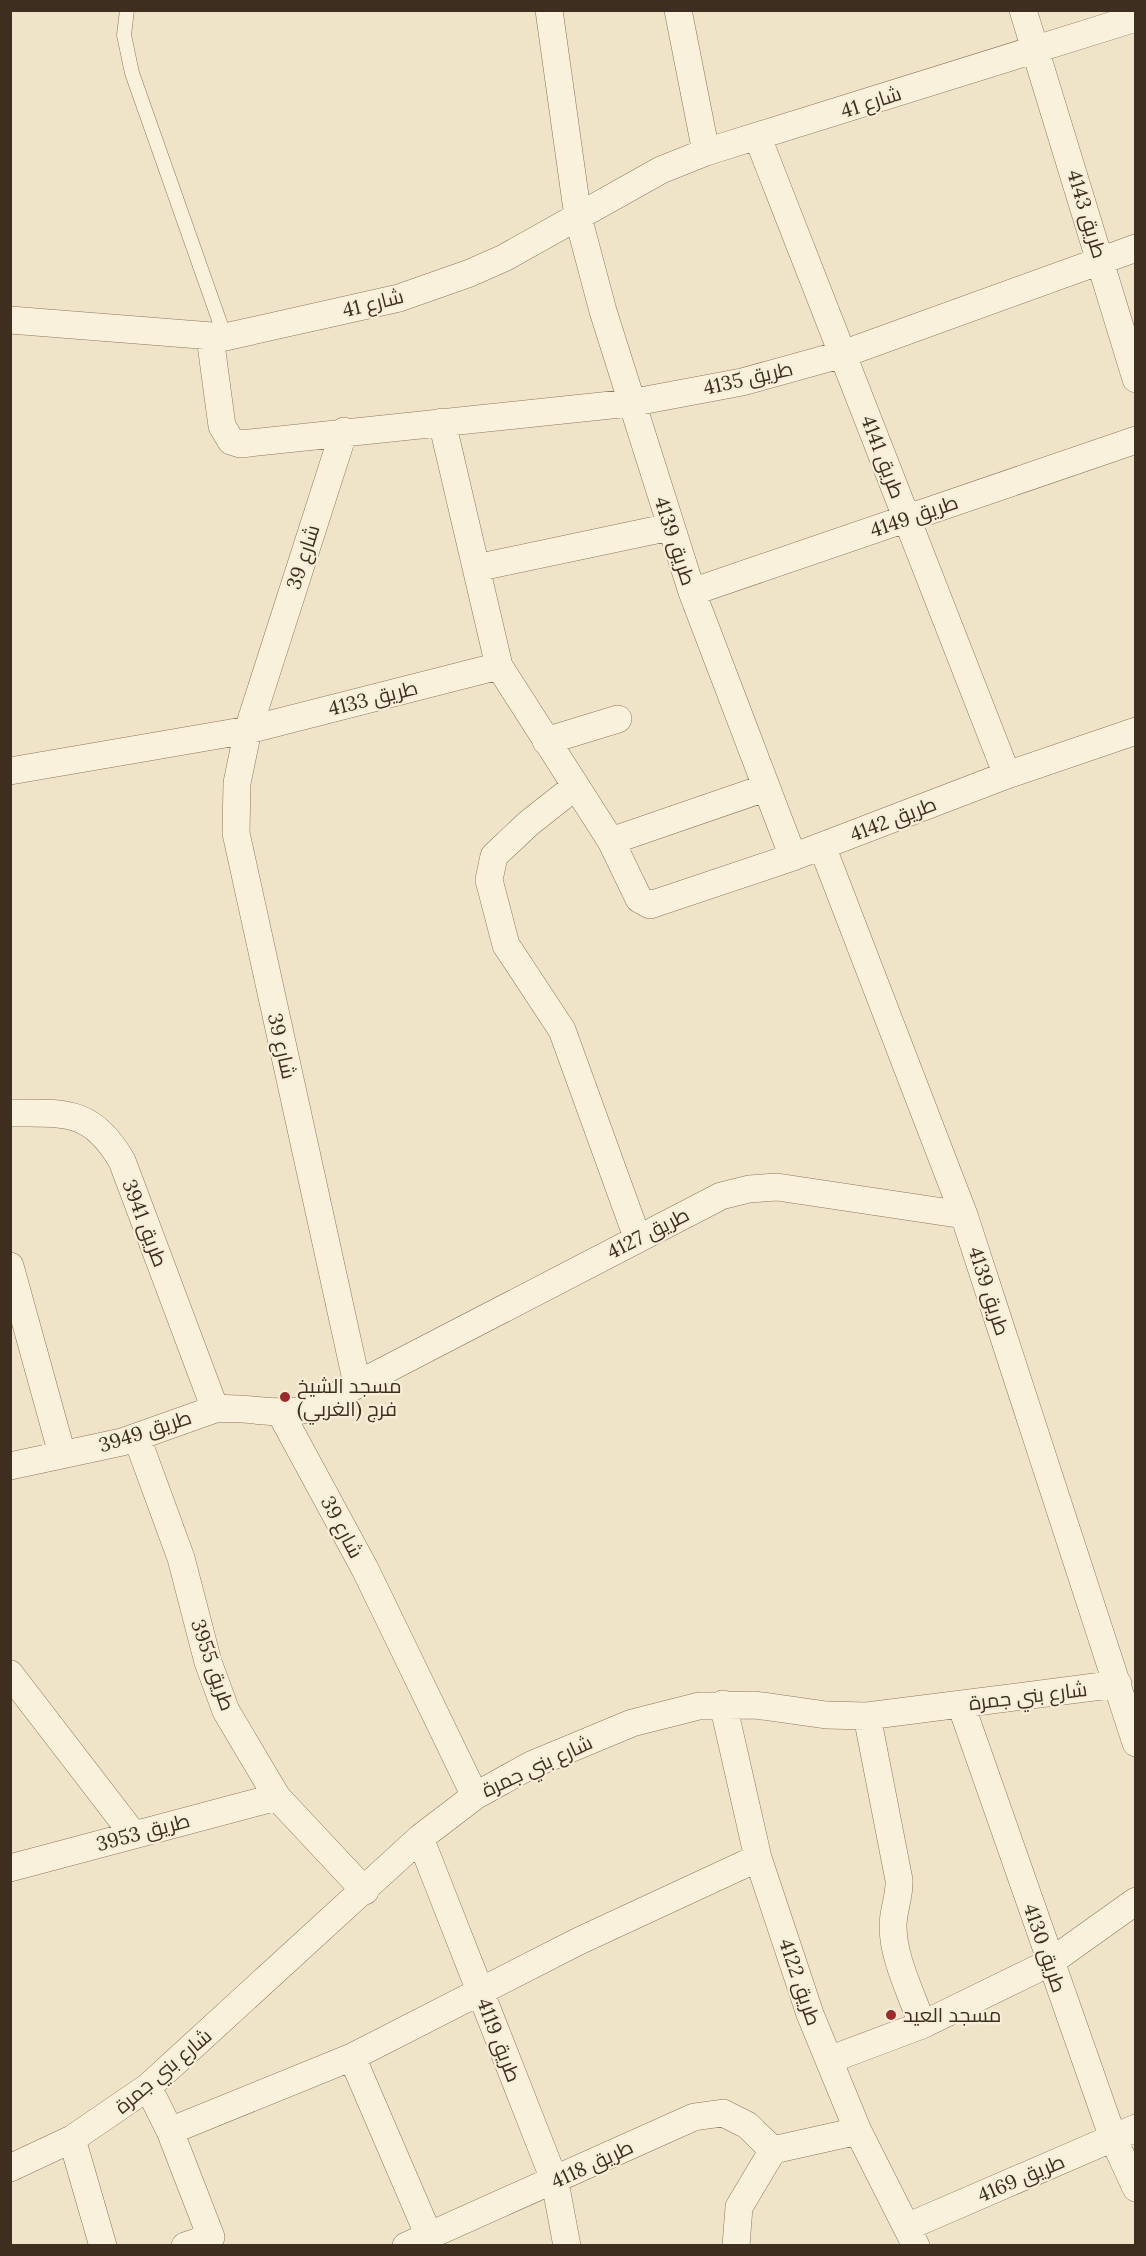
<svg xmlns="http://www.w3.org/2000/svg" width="1146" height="2256" viewBox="0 0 1146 2256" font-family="Lora,Cairo,serif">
	<rect width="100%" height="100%" fill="#f0e4c8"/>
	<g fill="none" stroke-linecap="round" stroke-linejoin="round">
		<!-- lane casing -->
		<g stroke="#8d765c" stroke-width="15">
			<path id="lane" d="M127 10 124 35 132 73 225 337"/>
		</g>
		<!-- street casing -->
		<g stroke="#8d765c" stroke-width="28">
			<path id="street" d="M549 10 578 217 603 311 692 592 793 857
				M678 10 706 152
				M1023 10 1136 379
				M758 138 1007 775
				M10 320 225 337 399 298 470 273 504 258 661 170 706 152 1136 18
				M210 337 222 426 231 441 240 444 630 403 742 382 843 354 1136 248
				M442 422 499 666 611 841 639 899 650 905 793 857 1007 775 1136 731
				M344 431 248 730 237 783 236 833 357 1384
				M476 568 670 527
				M692 592 1136 440
				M546 741 618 719
				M10 771 248 730 499 666
				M576 786 529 823 494 856 489 880 506 945 562 1030 637 1237
				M611 841 765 788
				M822 846 964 1215 1136 1743
				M10 1113C65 1113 92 1109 122 1161L215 1409
				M10 1266 62 1454
				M281 1414 365 1569 475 1796
				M137 1438 181 1558 208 1662 226 1711 277 1797 365 1891
				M10 1466 122 1442 215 1409C249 1406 281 1418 314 1407L721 1196 749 1189 777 1187 964 1215
				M10 1674 133 1834
				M723 1704 758 1858 810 2014 858 2131 916 2246
				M961 1705 1113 2138 1136 2188
				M867 1716 899 1880C900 1896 893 1910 893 1926 893 1959 912 1994 922 2025
				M420 1838 555 2182 567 2246
				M10 1868 277 1797
				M352 2057 429 2236
				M829 2060 922 2025 1049 1963 1136 1901
				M148 2087 170 2131 211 2237 185 2246
				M170 2131 352 2057 579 1941 758 1858
				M72 2139 103 2246
				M10 2168 72 2139 148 2087 420 1838 475 1796 531 1765 632 1723 699 1706 755 1705 826 1715 867 1716 1118 1684
				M907 2227 1136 2128
				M406 2246 694 2117 723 2113 747 2125 773 2150
				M736 2246 739 2207 773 2150 858 2131"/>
		</g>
		<!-- lane -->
		<use href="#lane" stroke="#faf1dc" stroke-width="14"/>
		<!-- street -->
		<use href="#street" stroke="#faf1dc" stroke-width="27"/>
	</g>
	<!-- markers -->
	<g fill="#9e2a2b" stroke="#f7eed8" stroke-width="2">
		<circle cx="285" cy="1397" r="6"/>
		<circle cx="891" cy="2015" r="6"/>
	</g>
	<g text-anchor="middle" stroke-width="4.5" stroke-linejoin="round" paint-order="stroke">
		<!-- street labels -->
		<g font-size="20" fill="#3d2e20" stroke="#f7eed8">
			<text transform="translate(871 102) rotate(-18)" y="7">شارع 41</text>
			<text transform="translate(1087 214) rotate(73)" y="7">طريق 4143</text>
			<text transform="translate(373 303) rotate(-14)" y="7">شارع 41</text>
			<text transform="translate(748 378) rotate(-13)" y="7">طريق 4135</text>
			<text transform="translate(883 457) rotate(69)" y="7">طريق 4141</text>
			<text transform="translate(914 516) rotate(-19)" y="7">طريق 4149</text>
			<text transform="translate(675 541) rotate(72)" y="7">طريق 4139</text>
			<text transform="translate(303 557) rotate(-72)" y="7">شارع 39</text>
			<text transform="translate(373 698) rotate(-14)" y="7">طريق 4133</text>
			<text transform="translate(893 819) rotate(-21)" y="7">طريق 4142</text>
			<text transform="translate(282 1046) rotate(77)" y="7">شارع 39</text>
			<text transform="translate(145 1223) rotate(69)" y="7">طريق 3941</text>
			<text transform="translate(648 1233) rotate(-27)" y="7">طريق 4127</text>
			<text transform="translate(989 1291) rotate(72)" y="7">طريق 4139</text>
			<text transform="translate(145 1431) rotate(-18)" y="7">طريق 3949</text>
			<text transform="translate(342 1527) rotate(62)" y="7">شارع 39</text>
			<text transform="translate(213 1665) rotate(71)" y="7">طريق 3955</text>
			<text transform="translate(1028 1696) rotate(-7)" y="7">شارع بني جمرة</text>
			<text transform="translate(537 1766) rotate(-25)" y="7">شارع بني جمرة</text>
			<text transform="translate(143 1832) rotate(-15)" y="7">طريق 3953</text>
			<text transform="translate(1045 1948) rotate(71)" y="7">طريق 4130</text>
			<text transform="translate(800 1982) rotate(71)" y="7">طريق 4122</text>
			<text transform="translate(499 2040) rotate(69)" y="7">طريق 4119</text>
			<text transform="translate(163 2071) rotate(-40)" y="7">شارع بني جمرة</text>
			<text transform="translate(592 2164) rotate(-25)" y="7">طريق 4118</text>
			<text transform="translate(1021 2178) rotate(-23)" y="7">طريق 4169</text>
		</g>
		<!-- poi labels -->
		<g font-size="20" fill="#3d2e20" stroke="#f7eed8" text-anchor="start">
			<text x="297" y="1393">مسجد الشيخ<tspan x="297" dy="23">فرج (الغربي)</tspan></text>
			<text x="903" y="2022">مسجد العيد</text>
		</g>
	</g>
	<!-- border -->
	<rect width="1146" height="2256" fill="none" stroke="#3d2e20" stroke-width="24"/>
</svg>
